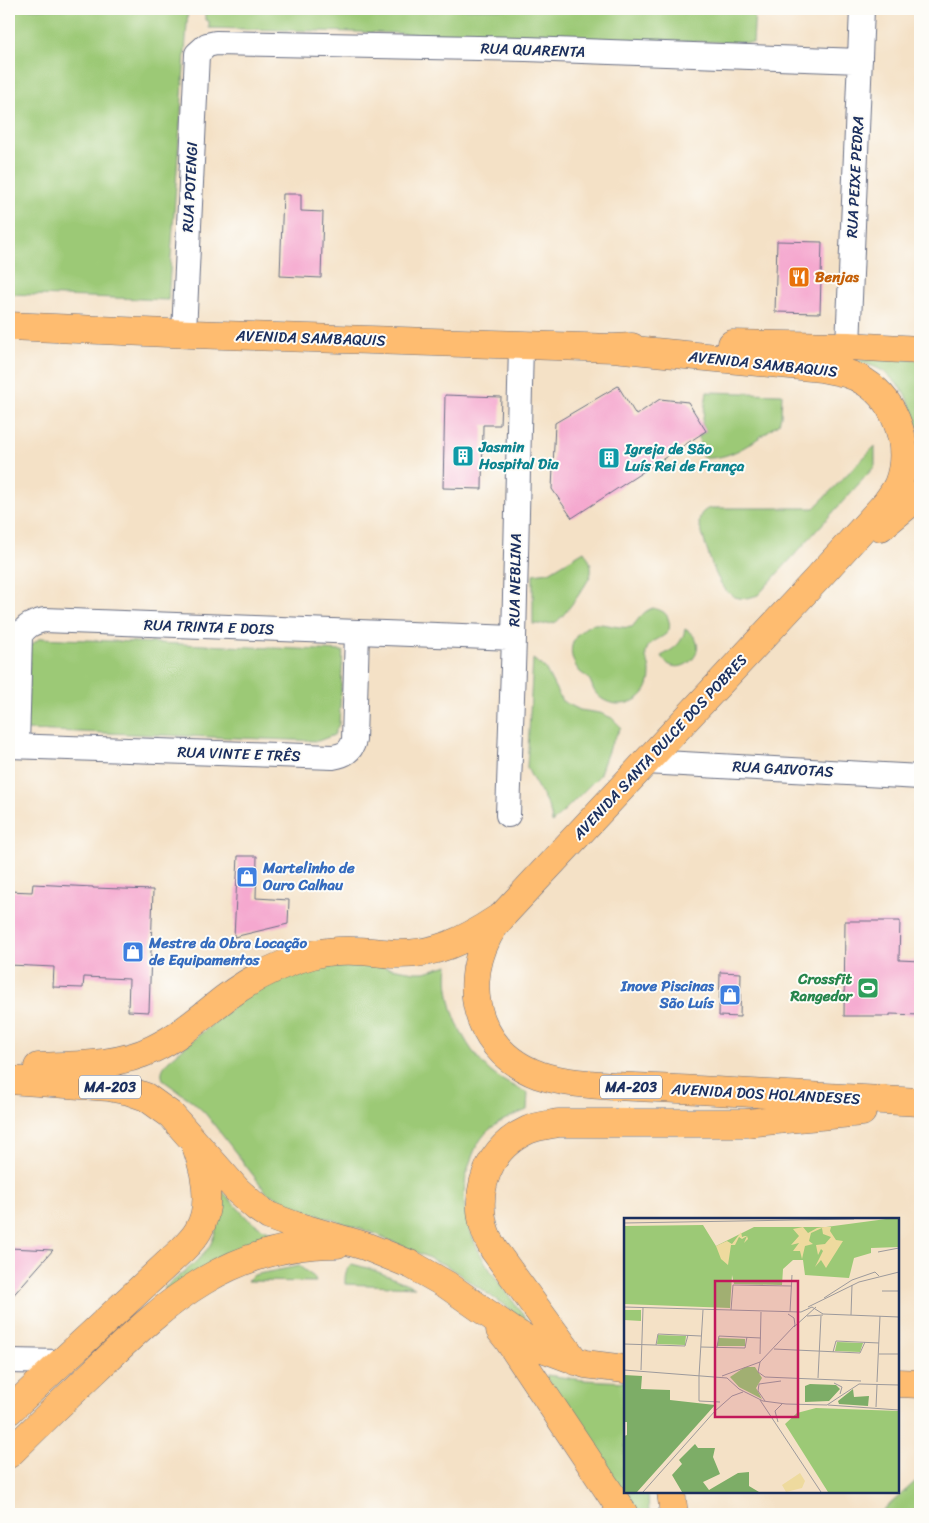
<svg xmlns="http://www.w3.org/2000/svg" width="929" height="1523" viewBox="0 0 929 1523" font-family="Sriracha,sans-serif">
	<rect width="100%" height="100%" fill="#fdfcf7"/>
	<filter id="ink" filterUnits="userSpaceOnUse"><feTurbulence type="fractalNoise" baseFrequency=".02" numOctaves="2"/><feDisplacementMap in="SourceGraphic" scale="10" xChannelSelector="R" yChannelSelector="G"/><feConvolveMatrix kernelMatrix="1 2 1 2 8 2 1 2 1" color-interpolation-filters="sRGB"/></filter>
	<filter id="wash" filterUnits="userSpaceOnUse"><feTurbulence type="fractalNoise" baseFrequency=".0096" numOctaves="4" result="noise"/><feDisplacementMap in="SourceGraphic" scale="20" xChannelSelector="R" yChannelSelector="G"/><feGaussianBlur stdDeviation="1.12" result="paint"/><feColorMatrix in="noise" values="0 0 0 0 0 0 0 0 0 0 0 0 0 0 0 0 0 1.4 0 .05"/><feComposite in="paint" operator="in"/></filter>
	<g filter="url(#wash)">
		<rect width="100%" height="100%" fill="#f4e1c6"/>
		<!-- green -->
		<path fill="#9cc976" stroke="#5c7c6a" d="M9 9H188L168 300 9 294Z
			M205 9H755L753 43 209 28V21L205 20Z
			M920 359V436C916 414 906 390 888 375 877 365 861 363 848 360Z
			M707 392 782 394 781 416 779 423C757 439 733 460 704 458L700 452 699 436 706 431 702 424Z
			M875 446V466L758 595C752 597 745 599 739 598 716 595 706 543 699 524 699 515 702 511 710 508H814Z
			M584 551C589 559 592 564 591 573 590 581 563 618 556 622 549 625 541 624 533 624V574L549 572Z
			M653 608C660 610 665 611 668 618 676 639 652 636 647 649 643 658 650 663 650 671 650 674 650 679 649 682 644 706 609 712 595 692 592 688 592 683 589 679 587 676 582 674 580 672 570 660 568 646 578 634 583 629 588 625 594 624 607 623 618 629 632 627 639 619 643 611 653 608Z
			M685 629C718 648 677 685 661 656 673 650 683 643 685 629Z
			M40 638 343 651 339 724 334 735 318 741 26 730 30 646Z
			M533 659 545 668 562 701 580 710 600 713 612 718 621 727 609 748 599 776 552 823C552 804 534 786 527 767Z
			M318 963 368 964 414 972H425L448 965C443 1002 463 1047 491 1072 502 1081 515 1087 528 1093L527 1110C492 1124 479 1131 468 1169 451 1231 495 1277 530 1323L447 1266 376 1234 312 1213 267 1193 205 1113 192 1101 164 1081C159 1073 163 1067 169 1060L251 992Z
			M220 1191 223 1192 248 1219 262 1228 283 1237 170 1289H163C177 1277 206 1257 212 1241 219 1225 219 1208 220 1191Z
			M352 1264 371 1269 415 1287 345 1284C345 1275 345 1270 352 1264Z
			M299 1266 314 1277 316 1282 247 1281 253 1275Z
			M547 1375 583 1380 625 1382V1492H648L649 1514H638L546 1378Z
			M920 1479V1514H879L916 1481Z"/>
		<g id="blocks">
			<!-- building -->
			<path fill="#f5a8cf" d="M283 194H301V211L323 212 321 278 280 276Z
				M777 241 822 242 820 313 775 312Z
				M618 386 636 415 660 399 688 402 706 431 572 518 552 489 555 423Z
				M445 395 501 397 500 425H483L482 489 443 488Z
				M238 856H257L256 898 289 900 288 924 234 937Z
				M33 884 93 887V888L153 890 149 1012 128 1011 129 979 84 977 83 988 53 987 54 967 9 965V891L32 892Z
				M845 921H900L899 960 920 961V1015L890 1014V1016H844Z
				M720 972 741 973 740 1017 719 1016Z
				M9 1248 53 1250 9 1300Z"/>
		</g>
	</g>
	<g filter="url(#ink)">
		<use href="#blocks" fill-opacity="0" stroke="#676d82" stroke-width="1"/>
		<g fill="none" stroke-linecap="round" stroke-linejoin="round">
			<!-- minor casing -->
			<g stroke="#676d82" stroke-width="26">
				<path id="minor" d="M184 333 197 54 207 45 216 43 526 49 860 61
					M848 346 862 9
					M9 746 333 757C344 755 351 752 354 740L357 632
					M17 746 20 636C26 625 33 623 44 620L514 638
					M646 762 920 777
					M508 815 514 638 521 345
					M9 1361 62 1362"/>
			</g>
			<!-- major casing -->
			<g stroke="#676d82" stroke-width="29">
				<path id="major" d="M9 326 191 334 613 348 632 347
					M732 344 848 346 920 350
					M613 348 821 368C837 371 852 373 865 382 897 402 912 448 898 484 895 491 890 497 886 503L816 580 504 914C498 922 491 929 487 938 460 993 481 1054 539 1075 563 1083 589 1084 614 1086 635 1087 657 1088 678 1089 759 1093 840 1098 920 1102
					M881 527 920 495
					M38 1067C76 1065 118 1066 153 1049 180 1036 201 1017 224 999 252 978 282 962 316 954 341 948 369 952 395 954 435 955 464 941 497 919
					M9 1080 109 1087 129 1091 146 1097 171 1115 237 1190 256 1207 269 1216 296 1226 365 1246 412 1265 447 1285 514 1332 542 1348 585 1364 625 1369
					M500 1330 508 1340 624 1514
					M575 1361 494 1250C468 1208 481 1151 528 1130 537 1126 548 1125 558 1123H746L862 1112
					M898 1383 920 1384
					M9 1411 183 1249C188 1244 194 1238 198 1231 213 1206 205 1171 196 1146
					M9 1454C38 1425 67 1397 97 1369 168 1300 231 1244 337 1244
					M671 1492 674 1514"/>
			</g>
			<!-- minor -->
			<use href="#minor" stroke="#fff" stroke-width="24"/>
			<!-- major -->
			<use href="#major" stroke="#febc70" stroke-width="28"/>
		</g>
	</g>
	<!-- icons -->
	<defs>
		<g id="restaurant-square" transform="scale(1.125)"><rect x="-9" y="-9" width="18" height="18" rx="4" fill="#e8710a" stroke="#fdfcf7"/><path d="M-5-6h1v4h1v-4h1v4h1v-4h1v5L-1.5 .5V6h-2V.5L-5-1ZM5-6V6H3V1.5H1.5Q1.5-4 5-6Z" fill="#fff"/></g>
		<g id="building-square" transform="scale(1.125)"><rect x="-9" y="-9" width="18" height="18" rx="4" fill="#0f9aa8" stroke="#fdfcf7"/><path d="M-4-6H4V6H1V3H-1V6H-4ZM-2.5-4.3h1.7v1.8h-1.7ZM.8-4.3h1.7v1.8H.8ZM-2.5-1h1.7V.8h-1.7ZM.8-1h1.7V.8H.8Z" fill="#fff"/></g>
		<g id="shop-square" transform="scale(1.125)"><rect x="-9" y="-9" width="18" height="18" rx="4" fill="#3f7fe0" stroke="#fdfcf7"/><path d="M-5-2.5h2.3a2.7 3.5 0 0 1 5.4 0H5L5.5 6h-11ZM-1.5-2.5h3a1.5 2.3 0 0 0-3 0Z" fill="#fff"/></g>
		<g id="stadium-square" transform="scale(1.125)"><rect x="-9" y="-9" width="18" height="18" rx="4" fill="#2e9e5b" stroke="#fdfcf7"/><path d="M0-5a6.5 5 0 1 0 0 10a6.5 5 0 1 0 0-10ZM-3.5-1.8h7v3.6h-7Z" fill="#fff"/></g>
	</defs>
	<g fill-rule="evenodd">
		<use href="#restaurant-square" x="799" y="277"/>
		<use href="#building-square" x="463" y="456"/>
		<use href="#building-square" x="609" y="458"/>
		<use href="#shop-square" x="247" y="877"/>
		<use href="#shop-square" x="133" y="952"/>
		<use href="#stadium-square" x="868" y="988"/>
		<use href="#shop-square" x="730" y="995"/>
	</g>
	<g text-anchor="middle" stroke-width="4" stroke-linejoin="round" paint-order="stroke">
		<!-- shield labels -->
		<g fill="#fdfcf7" stroke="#5f6c8c" stroke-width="1">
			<rect x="79" y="1075.5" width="62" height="23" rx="4"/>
			<rect x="600" y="1075.5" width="62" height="23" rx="4"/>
		</g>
		<g font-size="14" font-weight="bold" fill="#1b2f5e">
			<text x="110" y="1092">MA-203</text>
			<text x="631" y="1092">MA-203</text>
		</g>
		<!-- street labels -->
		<g font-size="15" fill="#1b2f5e" stroke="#fdfcf7">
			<text transform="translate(533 50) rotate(2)" y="5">RUA QUARENTA</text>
			<text transform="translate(855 177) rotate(-87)" y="5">RUA PEIXE PEDRA</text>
			<text transform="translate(190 187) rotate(-87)" y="5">RUA POTENGI</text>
			<text transform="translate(311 338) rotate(2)" y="5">AVENIDA SAMBAQUIS</text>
			<text transform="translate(763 364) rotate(6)" y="5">AVENIDA SAMBAQUIS</text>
			<text transform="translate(515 580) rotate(-89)" y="5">RUA NEBLINA</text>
			<text transform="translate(209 627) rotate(2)" y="5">RUA TRINTA E DOIS</text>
			<text transform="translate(660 747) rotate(-47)" y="5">AVENIDA SANTA DULCE DOS POBRES</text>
			<text transform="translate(239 754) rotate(2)" y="5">RUA VINTE E TRÊS</text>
			<text transform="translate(783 769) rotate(3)" y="5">RUA GAIVOTAS</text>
			<text transform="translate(766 1094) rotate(3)" y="5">AVENIDA DOS HOLANDESES</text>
		</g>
		<!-- food labels -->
		<g font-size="15" font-weight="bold" fill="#c56008" stroke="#fdfcf7" text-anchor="start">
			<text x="815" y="282">Benjas</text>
		</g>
		<!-- culture labels -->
		<g font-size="15" font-weight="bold" fill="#0d838f" stroke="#fdfcf7" text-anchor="start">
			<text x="479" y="452">Jasmin<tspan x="479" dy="17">Hospital Dia</tspan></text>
			<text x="625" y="454">Igreja de São<tspan x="625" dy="17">Luís Rei de França</tspan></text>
		</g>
		<!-- shop labels -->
		<g font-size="15" font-weight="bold" fill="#366cbe" stroke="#fdfcf7" text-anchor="start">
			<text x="263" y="873">Martelinho de<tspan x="263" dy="17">Ouro Calhau</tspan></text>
			<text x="149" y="948">Mestre da Obra Locação<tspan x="149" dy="17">de Equipamentos</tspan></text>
			<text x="714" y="991" text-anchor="end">Inove Piscinas<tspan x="714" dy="17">São Luís</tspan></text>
		</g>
		<!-- leisure labels -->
		<g font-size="15" font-weight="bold" fill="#27864d" stroke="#fdfcf7" text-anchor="end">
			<text x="852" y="984">Crossfit<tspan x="852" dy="17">Rangedor</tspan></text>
		</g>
	</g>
	<!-- overview -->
	<g transform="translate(624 1218)">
		<rect width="275" height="275" fill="#f4e1c6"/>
		<path d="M262 1H275V29L247 30V35L230 40 225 60 181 57 179 42H169L159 51 158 67 110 66 108 57 106 90 0 86V8L79 7 92 28 130 9H202ZM0 92H17V103L0 102ZM34 117 62 118 61 127 33 126ZM95 120 121 121V128H93ZM213 124 239 125 236 134 211 133ZM121 149H131L138 160 132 170 138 181 115 169 106 159ZM192 190 275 193V274H204L161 206 173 195Z" fill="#9cc976"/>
		<path d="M0 157 18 158 17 171 46 172V182L91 187 13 274H0V218L3 217V204H0ZM186 166 212 167 216 171 205 183 181 184V168ZM229 171 230 179 245 178 244 188 215 186 214 183ZM71 226 74 230H91L89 239 96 256 79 264 85 272 114 255 125 254V268L135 274H58L48 257 58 246 55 242Z" fill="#7dad67"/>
		<path d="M179 9 184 15 193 10 200 9H207L206 13 212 22 219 23 202 50 197 42 191 49 199 33 197 31 194 37 192 27 201 26 207 19 199 16 198 10 187 15 185 23 189 26 181 28 178 41 176 33H169L175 25 167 27 175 18 169 11ZM117 14 118 19 121 18H123L124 21 120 25 123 18 118 21 115 19 111 27H107L104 47 97 41 92 28 103 23 108 26ZM176 255 181 263 178 270 162 274 158 267Z" fill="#eeda9e"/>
		<path fill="none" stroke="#9d9a9c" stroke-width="1" d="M0 5 230 1M254 34 275 30M258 73H275M200 80 228 62 251 54 255 58M0 89 177 94 188 89 199 96 275 99M184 89 235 64 275 54M107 92 109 67 168 68M166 94 168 57M227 97 228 67M183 98 199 97M170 109 192 89M0 126 61 128 64 117M32 127 34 116 77 118M77 129 121 130 123 119M93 129 95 118 137 120M150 131 236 135 241 124M209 134 212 123 255 125M136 136 137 94M255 136H275M136 144 134 154 141 159 237 163M0 152 103 160 115 171 139 183 162 186 203 187 235 166 275 167M17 152 19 90M75 158 79 92M75 158V183L96 184M98 158 136 144 171 107 170 100 164 96M194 160 197 98M253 164 256 98M210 165 218 169 216 176M136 182 197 274M141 183 134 173 135 166 157 163M204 187 275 192M252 189 253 167M154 204 151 193 158 186M19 274 91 193 108 178 119 174"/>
		<path fill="#c2185b" fill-opacity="0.15" stroke="#c2185b" stroke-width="2.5" d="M91 63H174V199H91Z"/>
		<rect width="275" height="275" fill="none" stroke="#1b2f5e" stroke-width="2.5"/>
	</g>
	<!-- margin -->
	<rect width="929" height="1523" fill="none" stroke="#fdfcf7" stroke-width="30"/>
</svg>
